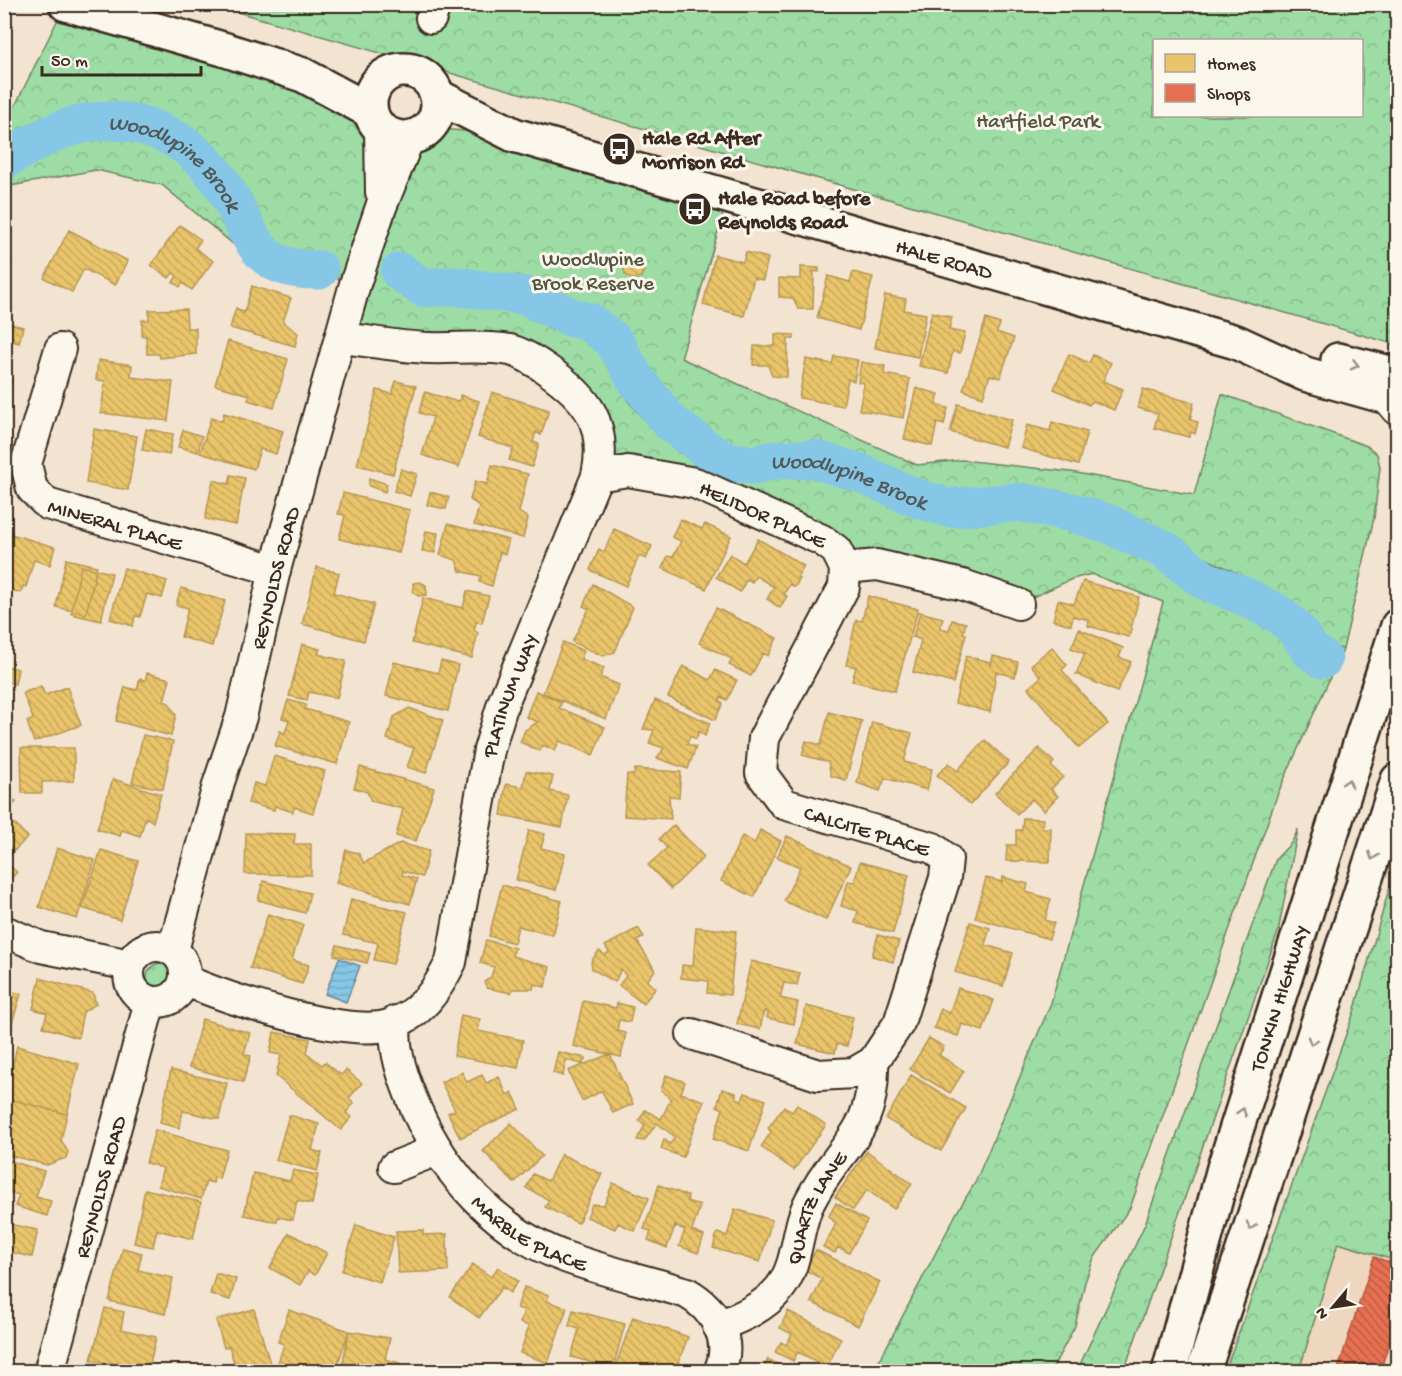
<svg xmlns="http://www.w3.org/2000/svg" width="1402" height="1376" viewBox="0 0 1402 1376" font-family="'Gochi Hand',sans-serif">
	<defs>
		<pattern id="grass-tufts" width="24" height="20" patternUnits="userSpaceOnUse" patternTransform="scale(1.5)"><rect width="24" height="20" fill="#9ddca5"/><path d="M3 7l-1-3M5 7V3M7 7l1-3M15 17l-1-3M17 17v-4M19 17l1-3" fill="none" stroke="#88bd8e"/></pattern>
		<pattern id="forest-crowns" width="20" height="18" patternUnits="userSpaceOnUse" patternTransform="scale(1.5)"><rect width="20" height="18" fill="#9ddca5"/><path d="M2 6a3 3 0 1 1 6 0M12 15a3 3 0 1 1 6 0" fill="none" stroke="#88bd8e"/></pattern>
		<pattern id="wetland-marsh" width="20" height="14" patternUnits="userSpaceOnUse" patternTransform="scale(1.5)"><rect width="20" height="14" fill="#9ddca5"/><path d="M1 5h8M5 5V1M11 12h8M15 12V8" fill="none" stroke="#88bd8e"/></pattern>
		<pattern id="water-rules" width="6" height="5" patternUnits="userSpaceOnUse" patternTransform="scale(1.5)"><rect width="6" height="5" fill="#86c6e6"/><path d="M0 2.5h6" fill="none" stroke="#75aac5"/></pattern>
		<pattern id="homes-back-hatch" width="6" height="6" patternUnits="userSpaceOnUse" patternTransform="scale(1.5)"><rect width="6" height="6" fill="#e9c46a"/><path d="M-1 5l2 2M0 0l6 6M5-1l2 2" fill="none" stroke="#c9a95b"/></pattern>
		<pattern id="shops-back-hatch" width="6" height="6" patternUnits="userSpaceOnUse" patternTransform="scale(1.5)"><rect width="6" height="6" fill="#e76f51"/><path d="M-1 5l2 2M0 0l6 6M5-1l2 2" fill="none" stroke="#bc5b43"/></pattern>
	</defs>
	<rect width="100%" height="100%" fill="#f3e4d1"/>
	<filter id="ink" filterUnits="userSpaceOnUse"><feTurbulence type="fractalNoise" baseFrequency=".0167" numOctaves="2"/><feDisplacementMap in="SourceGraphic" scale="12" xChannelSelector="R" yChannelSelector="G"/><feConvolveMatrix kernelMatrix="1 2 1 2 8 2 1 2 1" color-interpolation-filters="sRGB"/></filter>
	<g filter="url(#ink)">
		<!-- built -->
		<path fill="#eed7be" d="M1338 1243 1397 1261V1371L1299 1372Z"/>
		<!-- grass -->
		<path fill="url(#grass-tufts)" stroke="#6c8362" stroke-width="1.5" d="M147 978a15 15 0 1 1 30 0a15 15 0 1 1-30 0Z"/>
		<!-- forest -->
		<path fill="url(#forest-crowns)" stroke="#6c8362" stroke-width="1.5" fill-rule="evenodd" d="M65 5 223 49 387 134 419 135 428 128 514 135 728 197 681 358 917 465 962 460 1071 472 1194 495 1222 394 1367 446 1377 454 1380 467 1374 518 1343 649 1278 793 1130 1208 1094 1258 1085 1282 1075 1326 1051 1371H874L957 1212 975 1183 1051 1003 1163 602 1092 574 1072 579 1018 604 836 550 601 459 598 435 543 367 341 338 355 284 233 244 162 185 96 170 5 187V116L11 114Z
			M213 5H1397V345ZM1154 40H1362V116H1154Z
			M1298 829 1278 932 1124 1371H1077L1145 1224 1276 859 1292 842Z
			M1397 861V1261L1338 1243 1299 1371H1225L1354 1012Z"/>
		<!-- wetland -->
		<path fill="url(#wetland-marsh)" stroke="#6c8362" stroke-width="1.5" d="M487 286H502L542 295 566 303 607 327 642 369 664 403 682 422 715 444 728 449 808 453 963 496 1011 493 1049 500 1166 540 1231 570 1262 588 1310 637 1321 644 1343 649 1336 672 1306 657 1270 620 1190 575 1161 552 1110 529 1047 513 1008 507 988 510 969 522 887 496 846 473 806 464 767 469 722 471 708 467 680 453 649 425 629 402 610 362 595 347 521 304 484 297Z"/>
		<!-- water -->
		<path fill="url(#water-rules)" stroke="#688896" stroke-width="1.5" d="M339 958 360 966 346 1002 325 994Z"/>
		<!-- homes -->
		<path fill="url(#homes-back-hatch)" stroke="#b59653" stroke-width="1.5" d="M180 225 201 240 195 248 213 261 192 290 182 283 180 287 173 282 177 276 173 273 169 278 151 265Z
			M69 230 128 261 115 285 84 269 72 292 44 278Z
			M746 252 768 258 763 280 754 278 744 316 703 305 715 255 743 262Z
			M4 257 12 258 4 286Z
			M624 269a10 10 0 1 1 20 0a10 10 0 1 1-20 0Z
			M801 267 819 268V272L814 271 813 309H798L793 298 779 297V278L801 279Z
			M853 272 873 277 859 330 817 318 828 276 850 282Z
			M252 286 291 298 283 322 298 333 295 346 230 328 236 308 244 313Z
			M885 295 906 299 904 310 926 314 918 357 875 348Z
			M186 309 187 328H196V354L160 358 159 354H147L146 336H142V320H149V310Z
			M932 312 952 317 949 330 965 333 960 353 953 351 948 373 919 366Z
			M986 319 1000 324 997 332 1014 338 1000 378 990 375 983 397 963 390Z
			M4 322 23 327 19 343 4 339Z
			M775 334 794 335V339H788L787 377 772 376 768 365H753L754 346H775Z
			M228 341 288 359 274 408 248 400 250 395 215 385Z
			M1069 354 1089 363 1093 355 1111 363 1103 381 1123 389 1114 410 1093 401 1089 405 1054 389Z
			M834 356 858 360 854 381 848 379 843 406 799 398 806 359 832 364Z
			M98 360 132 365 131 377 173 382 168 421 101 413 105 381 96 380Z
			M861 362 885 366 884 374 910 379 903 418 859 410 864 383 858 382Z
			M4 377 12 380 4 405Z
			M396 381 416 386 393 474 357 465 377 390 392 394Z
			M916 388 939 394 936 405 948 408 944 425 937 423 932 446 904 439Z
			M1143 389 1194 403 1190 420 1198 422 1195 434 1191 432 1189 437 1154 428 1158 414 1138 408Z
			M425 392 455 401 460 400V395L479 401 459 467 422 455 433 417 419 413Z
			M492 392 549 410 541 435 536 432 533 442 539 444 532 467 509 460 513 448 478 437Z
			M958 404 1012 420 1004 447 950 432Z
			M224 413 283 431 276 454 260 449 254 469 200 453 211 418 222 421Z
			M1052 422 1087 432 1078 465 1021 448 1027 425 1050 431Z
			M94 429 137 436 128 490 86 483Z
			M146 429 173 434 169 455 142 450Z
			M183 430 202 436 198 452 178 447Z
			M492 465 528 474 519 512 528 518 523 538 474 525 479 506 470 500 475 481 487 484Z
			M401 469 417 474 410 496 394 491Z
			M231 475 245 478 236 525 205 519 213 480 229 484Z
			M369 478 387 484 385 492 369 486Z
			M430 492 449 497 446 509 427 505Z
			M343 493 410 510 399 553 339 539 345 515 338 514Z
			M680 519 702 529 705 524 731 536 706 589 662 568 668 556 673 557 681 541 672 537Z
			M448 524 509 540 505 554 500 552 492 586 479 582 481 576 460 571 456 560 440 555Z
			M614 529 652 546 646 559 639 556 626 586 590 570 599 549 604 552Z
			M426 531 438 533 435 553 422 551Z
			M11 534 55 547 50 565 34 560 26 587 23 586 21 593 4 588V558Z
			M758 539 804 566 797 578 800 579 795 587 790 584 784 594 787 596 780 608 767 599 774 587 756 576 752 582 747 579 740 592 716 577 730 554 744 563Z
			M66 559 97 566 86 614 56 607Z
			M81 566 112 573 101 621 71 614Z
			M317 567 339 573 334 593 374 604 364 641 302 624Z
			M124 568 167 581 162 598 147 594 140 617 135 616 133 626 110 619Z
			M1083 581 1139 597 1129 637 1088 626 1089 620 1073 616 1071 625 1053 620 1058 600 1074 604Z
			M420 582 426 585 427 595 418 596 413 591V583Z
			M593 584 633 607 615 652 603 656 572 642 589 609 583 606Z
			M181 588 225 601 212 646 181 637 188 608 176 605Z
			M467 591 489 596 482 623 476 622 474 630 478 633 472 658 412 643 423 598 463 608Z
			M868 596 918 609 895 691 852 681 856 667 846 665 856 620 862 621Z
			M716 608 777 638 768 656 763 653 751 676 729 665 732 659 699 643Z
			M920 612 943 618 940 628 949 630 952 620 966 623 963 633 966 634 953 683 913 672 921 640 913 637Z
			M1079 629 1123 648 1119 657 1131 662 1117 692 1076 674 1085 654 1071 648Z
			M4 633 11 634 4 659Z
			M563 642 584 651 581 659 604 668 600 677 619 685 606 719 543 693Z
			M302 644 320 649 318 654 346 661 337 698 309 692 307 700 289 696Z
			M1052 647 1067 665 1062 670 1108 724 1079 748 1028 688 1041 677 1031 665Z
			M966 656 991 662V666L993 656 1018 662 1015 677 996 672 990 712 955 703Z
			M441 661 458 665 448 711 386 696 394 662 438 673Z
			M4 665 18 669 15 684 4 681Z
			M683 666 710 680 715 670 737 680 727 700 721 697 719 700 723 703 715 720 668 697Z
			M147 673 170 679 164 701 169 703 176 715 171 736 116 721 125 687 137 690 140 678 145 681Z
			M41 686 45 695 67 687 81 725 34 742 27 722 33 719 23 693Z
			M536 691 562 702 559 708 605 727 593 755 559 741 555 751 543 745 540 751 520 742 525 730 538 722 526 717Z
			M288 700 306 705 305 709 349 722 337 764 275 746 280 731 285 733 289 720 282 718Z
			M655 700 710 723 705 736 699 731 696 739 690 736 687 744 696 747 688 769 657 758 664 748 649 743 654 730 643 729Z
			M409 708 443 720 426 773 407 767 414 748 387 739 394 717Z
			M829 712 862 721 846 780 831 776 828 762 802 755 806 741 821 745Z
			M872 722 912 733 904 762 932 769 927 790 885 778 880 791 857 783Z
			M143 735 173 741 163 789 132 783Z
			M985 740 1009 762 970 805 937 775 949 763 957 771Z
			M21 748H74V781L42 782V793H22Z
			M1039 748 1054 762 1051 766 1063 777 1051 789 1058 796 1044 811 1032 799 1017 814 995 793Z
			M274 756 325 771 313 813 294 807 293 812 275 806 274 810 248 803 254 783 265 786Z
			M360 767 434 788 416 841 396 836 403 809 371 801 367 792 354 788Z
			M635 769 681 772 679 797 669 796 671 819 624 816 627 774 634 775Z
			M526 771 553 776 550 791 568 795 562 827 501 815 506 784 523 787Z
			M113 779 161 794 153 822 146 817 140 836 122 830 120 836 97 829Z
			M4 791 16 802 4 814Z
			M4 814 28 837 4 861Z
			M1023 818 1043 819 1042 828H1051L1050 862 1006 861 1007 845H1016V830H1022Z
			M674 825 704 857 671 889 648 865 667 848 659 839Z
			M529 830 545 834 541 848 565 854 556 890 516 880Z
			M760 830 781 841 754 897 721 881 742 836 755 843Z
			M246 833 295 834 294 844H311V875L245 874Z
			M787 836 851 866 826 920 784 901 800 867 777 857Z
			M400 843 429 851 422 877 403 871 402 875 417 879 410 904 336 883 346 850 358 853 364 863Z
			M57 848 95 860 77 919 39 907Z
			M101 850 138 861 120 920 82 908Z
			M860 862 909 875 893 933 855 923 858 911 841 906 848 881 854 882Z
			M6 863 17 872 4 886V865Z
			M1003 877 1028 884 1026 892 1051 899 1045 920 1054 923 1049 939 975 918 986 878 1002 882Z
			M263 881 310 893 305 913 258 900Z
			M502 885 562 901 553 935 518 926 514 943 489 936Z
			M351 899 407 912 393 964 374 960 378 943 343 935Z
			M268 914 303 925 292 960 309 965 302 984 250 968Z
			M970 922 990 928 985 945 1013 953 1003 986 955 972Z
			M696 927 736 931 730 995 707 993 708 981 681 978 682 965 693 966Z
			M638 928 644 937 637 941 655 970 647 981 656 988 643 1004 619 985 626 976 621 969 615 982 592 969 591 961 599 951 605 955 609 952 605 946Z
			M878 935 899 941 893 962 872 956Z
			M486 940 515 948 512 956 550 967 545 987 534 984 533 989H513L511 993 487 988 484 982 491 977 494 967 480 963Z
			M337 945 370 953 367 963 334 955Z
			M751 961 800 973 797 985 784 983 780 998 798 1002 794 1024 767 1018 768 1012 764 1011 760 1029 737 1024Z
			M40 978 93 993 96 1004 83 1012 78 1038 43 1027 47 1013 33 1009Z
			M958 988 994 1000 983 1031 962 1024 958 1036 934 1028 941 1008 949 1014Z
			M4 989 21 994 4 1049Z
			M583 1001 616 1008 617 1003 633 1007 630 1022 619 1020 617 1031 626 1033 621 1057 573 1046Z
			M806 1006 853 1017 847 1046 837 1044 835 1053 797 1044Z
			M461 1015 480 1019 478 1031 523 1040 518 1068 454 1056Z
			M202 1019 250 1033 244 1054 251 1056 243 1082 189 1067Z
			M274 1032 310 1039 307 1053 322 1065 325 1062 341 1075 346 1070 362 1083 349 1098 354 1103 346 1113 352 1117 341 1130 276 1076 281 1055 270 1053Z
			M929 1038 944 1047 939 1055 964 1071 950 1093 910 1069Z
			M17 1046 79 1064 67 1114 5 1098Z
			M558 1052 586 1058 582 1064 566 1060 563 1076 553 1073Z
			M610 1054 633 1104 613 1113 602 1091 582 1101 568 1071Z
			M171 1070 227 1083 219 1119 183 1111 179 1128 160 1123Z
			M462 1072 467 1082 482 1075 486 1083 499 1077 507 1095 512 1092 520 1109 460 1138 448 1113 455 1110 441 1082Z
			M666 1075 685 1082 681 1093 704 1101 683 1157 661 1149 664 1139 670 1144 675 1137 657 1123 644 1141 637 1140 645 1125 639 1121 645 1110 661 1119 671 1099 661 1090Z
			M911 1075 966 1108 941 1151 886 1119Z
			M722 1089 736 1093V1098L742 1100 745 1093 766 1100 749 1151 713 1139 723 1109 717 1106Z
			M5 1098 67 1114 61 1140 68 1152 66 1158 47 1165 4 1154Z
			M797 1105 826 1125 794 1170 761 1147 771 1132 768 1128 784 1106 792 1112Z
			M289 1115 319 1124 312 1150 322 1153 317 1171 276 1160Z
			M511 1123 542 1156 514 1183 483 1151Z
			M155 1130 227 1150 219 1179 214 1177 213 1183 206 1181 201 1199 158 1186 163 1168 146 1163Z
			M867 1151 912 1184 894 1209 867 1190 853 1210 835 1197Z
			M561 1154 602 1174 578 1223 545 1207 549 1200 526 1188 533 1174 548 1181Z
			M4 1159 44 1171 36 1197 51 1201 47 1216 15 1206 19 1195 4 1191Z
			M293 1170 318 1175 312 1204 297 1201 293 1220 278 1217 277 1222 244 1215 253 1173 290 1181Z
			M613 1183 649 1198 635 1231 618 1223 615 1229 587 1217 592 1204 604 1205Z
			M659 1185 688 1196 687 1201 700 1206 692 1231 704 1236 698 1253 679 1246 685 1230 675 1226 667 1248 648 1240 651 1231 644 1229Z
			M145 1189 201 1202 193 1239 157 1230 153 1247 134 1243Z
			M836 1203 867 1221 849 1253 838 1247 835 1253 823 1247 836 1224 829 1216Z
			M735 1209 772 1220 760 1262 713 1248 717 1233 727 1236Z
			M4 1223 38 1230 32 1257 4 1251Z
			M356 1225 394 1237 380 1282 342 1271Z
			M423 1230V1235L447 1234 448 1271 398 1273 396 1231Z
			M289 1233 327 1253 315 1275 308 1271 300 1285 270 1268Z
			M123 1248 142 1253 138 1270 173 1278 165 1314 109 1301Z
			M816 1250 880 1282 858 1326 811 1302 822 1279 805 1270Z
			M473 1264 491 1277 498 1267 518 1281 510 1293 502 1287 479 1318 450 1297Z
			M216 1273 236 1279 230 1300 210 1294Z
			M524 1287 549 1295 547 1301 567 1308 548 1363 520 1353 529 1326 520 1323 524 1310 517 1308Z
			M105 1308 124 1312 121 1329 156 1337 148 1372 91 1360Z
			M254 1309 272 1370 268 1372H258L253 1367 246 1368 234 1363 229 1346 224 1348 216 1320Z
			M289 1310 349 1331 335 1372H291L277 1366 284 1344 278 1342Z
			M573 1310 625 1324 613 1368 571 1357 579 1329 569 1326Z
			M788 1311 841 1338 827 1367 798 1352 793 1361 775 1352 781 1342 786 1345 792 1334 780 1328Z
			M633 1317 688 1337 675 1372 614 1370Z
			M349 1331 390 1338 385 1359 400 1363 398 1372H341Z
			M768 1359 788 1370 787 1372H762Z
			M92 1366 111 1371V1372H91Z"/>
		<!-- shops -->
		<path fill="url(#shops-back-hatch)" stroke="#b35a42" stroke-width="1.5" d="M1374 1257 1398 1265V1332L1393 1330 1380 1372H1337Z"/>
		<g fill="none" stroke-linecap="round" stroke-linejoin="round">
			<!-- river -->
			<g stroke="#86c6e6" stroke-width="39">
				<path id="s1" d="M4 160C27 147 50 132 74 126 134 109 192 137 224 187 254 233 250 271 319 270"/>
				<path id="s2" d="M400 272 423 288 455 286 526 296 573 318 589 322 613 340 637 381 671 423 714 455 727 461 754 465 775 460 814 459 860 473 916 498 949 508 1018 502 1070 512 1106 523 1165 550 1204 580 1248 598 1280 615 1295 628 1311 651 1323 659"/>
			</g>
			<!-- minor casing -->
			<g stroke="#3b2a1e" stroke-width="34">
				<g id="minor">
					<path d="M431 18 435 4"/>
					<path d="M380 129 381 192"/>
					<path id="s3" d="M60 349 26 464 32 489 47 504 275 570"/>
					<path id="s4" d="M597 476 628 471 695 483 822 540 836 550 845 568 877 565 963 585 1018 604"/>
					<path d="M4 931 41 947 130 965"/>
					<circle cx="157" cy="974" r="28"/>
					<path id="s5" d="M173 950 219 782 241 717 275 570 355 284 381 207 409 138"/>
					<path id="s6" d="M185 980C226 999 347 1038 389 1025 421 1015 437 990 451 962L489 750 503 703 597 476C608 423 587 397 546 369 536 362 522 353 510 350 482 345 456 349 428 348 399 347 370 341 341 338"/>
					<path id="s7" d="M396 1021C392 1050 405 1083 416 1109 445 1175 499 1234 568 1258 607 1272 648 1281 687 1293 715 1309 734 1340 719 1372"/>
					<path d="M692 1034 818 1075 854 1073 873 1062 899 1023 945 878 947 859 933 848 784 804 761 773 764 738 844 587 845 568"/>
					<path d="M394 1167 437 1150"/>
					<path id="s8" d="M718 1326C740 1318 765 1307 780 1288 799 1264 796 1227 810 1201 839 1144 875 1136 873 1062"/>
					<path id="s9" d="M49 1372 150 1002"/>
				</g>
			</g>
			<!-- major casing -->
			<g stroke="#3b2a1e" stroke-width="38">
				<g id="major">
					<path d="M66 4 223 49 303 75 370 111"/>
					<circle cx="404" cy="104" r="34"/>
					<path id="s10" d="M437 96 514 135 1236 342 1305 374 1398 400"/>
					<path d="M1338 360 1398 375"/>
				</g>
			</g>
			<!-- highway casing -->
			<g stroke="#3b2a1e" stroke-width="38">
				<g id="highway">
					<path d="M1389 397 1398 408"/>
					<path id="s11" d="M1169 1372 1224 1168 1398 626"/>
					<path d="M1203 1372 1398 780"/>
				</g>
			</g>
			<!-- minor -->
			<use href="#minor" stroke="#fbf7ec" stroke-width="30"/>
			<!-- major -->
			<use href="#major" stroke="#fbf7ec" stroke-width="33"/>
			<!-- highway -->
			<use href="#highway" stroke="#fbf7ec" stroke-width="33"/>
		</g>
		<!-- one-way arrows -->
		<defs><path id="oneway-chevron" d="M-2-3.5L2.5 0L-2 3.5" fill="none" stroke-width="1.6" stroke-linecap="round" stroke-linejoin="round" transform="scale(1.5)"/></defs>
		<g stroke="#9b9085">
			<use href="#oneway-chevron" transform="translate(1355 365) rotate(14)"/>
			<use href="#oneway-chevron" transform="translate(1348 783) rotate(-72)"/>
			<use href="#oneway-chevron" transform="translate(1373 856) rotate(108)"/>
			<use href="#oneway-chevron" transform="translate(1312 1041) rotate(108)"/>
			<use href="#oneway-chevron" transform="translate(1242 1112) rotate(-72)"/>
			<use href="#oneway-chevron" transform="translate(1251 1226) rotate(108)"/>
		</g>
	</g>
	<!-- icons -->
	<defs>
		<g id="bus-disc" transform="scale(1.725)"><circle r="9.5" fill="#3b2a1e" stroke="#fbf7ec"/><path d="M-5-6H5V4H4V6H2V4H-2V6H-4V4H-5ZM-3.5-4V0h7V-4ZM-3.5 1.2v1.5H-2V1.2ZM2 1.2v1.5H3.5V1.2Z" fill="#fff"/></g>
	</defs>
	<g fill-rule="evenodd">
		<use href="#bus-disc" x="619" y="149"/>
		<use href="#bus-disc" x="695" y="209"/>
	</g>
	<g text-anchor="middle" stroke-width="6" stroke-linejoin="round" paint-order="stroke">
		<!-- park labels -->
		<g font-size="21" fill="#545640" stroke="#fbf7ec">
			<text x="1038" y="127">Hartfield Park</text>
			<text x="593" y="265">Woodlupine<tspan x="593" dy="24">Brook Reserve</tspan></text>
		</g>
		<!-- poi labels -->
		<g font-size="21" font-weight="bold" fill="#3b2a1e" stroke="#fbf7ec" text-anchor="start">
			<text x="642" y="144">Hale Rd After<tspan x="642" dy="24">Morrison Rd</tspan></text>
			<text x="718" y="204">Hale Road before<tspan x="718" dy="24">Reynolds Road</tspan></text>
		</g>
		<!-- street labels -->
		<g font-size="21" fill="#3b2a1e" stroke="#fbf7ec">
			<text dy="7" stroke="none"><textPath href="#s10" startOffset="534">HALE ROAD</textPath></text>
			<text dy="7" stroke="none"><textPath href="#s4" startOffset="174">HELIDOR PLACE</textPath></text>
			<text dy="7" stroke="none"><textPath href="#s3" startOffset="238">MINERAL PLACE</textPath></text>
			<text dy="7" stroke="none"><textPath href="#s5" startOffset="386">REYNOLDS ROAD</textPath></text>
			<text dy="7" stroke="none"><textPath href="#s6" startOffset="576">PLATINUM WAY</textPath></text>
			<text transform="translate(867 830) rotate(17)" y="7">CALCITE PLACE</text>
			<text dy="7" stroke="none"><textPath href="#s11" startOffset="390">TONKIN HIGHWAY</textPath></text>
			<text dy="7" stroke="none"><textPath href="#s9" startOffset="192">REYNOLDS ROAD</textPath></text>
			<text dy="7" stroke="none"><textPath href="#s8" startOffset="162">QUARTZ LANE</textPath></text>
			<text dy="7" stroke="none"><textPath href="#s7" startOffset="264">MARBLE PLACE</textPath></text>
		</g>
		<!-- water labels -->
		<g font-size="22" font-style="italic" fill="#52595a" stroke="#fbf7ec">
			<text dy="8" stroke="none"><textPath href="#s1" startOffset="195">Woodlupine Brook</textPath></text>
			<text dy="8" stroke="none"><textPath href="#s2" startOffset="526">Woodlupine Brook</textPath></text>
		</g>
	</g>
	<!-- margin -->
	<rect width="1402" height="1376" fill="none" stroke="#fbf7ec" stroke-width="24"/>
	<rect x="12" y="12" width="1378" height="1352" fill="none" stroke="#3b2a1e" stroke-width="2" filter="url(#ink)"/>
	<!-- legend -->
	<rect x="1153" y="39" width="210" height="78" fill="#fbf7ec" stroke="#aea59a" stroke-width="1.5"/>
	<rect x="1165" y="54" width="30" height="18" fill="#e9c46a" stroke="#aea59a" stroke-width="1.5"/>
	<text x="1207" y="69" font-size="18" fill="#3b2a1e">Homes</text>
	<rect x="1165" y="84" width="30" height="18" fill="#e76f51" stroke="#aea59a" stroke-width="1.5"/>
	<text x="1207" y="99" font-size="18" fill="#3b2a1e">Shops</text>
	<!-- north arrow -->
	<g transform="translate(1333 1307) rotate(241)" stroke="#fbf7ec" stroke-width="4.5" paint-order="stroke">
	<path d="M0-4.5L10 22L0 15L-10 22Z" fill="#3b2a1e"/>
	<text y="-9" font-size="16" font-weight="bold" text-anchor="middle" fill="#3b2a1e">N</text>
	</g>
	<!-- scale -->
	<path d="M42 66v9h159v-9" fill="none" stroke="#3b2a1e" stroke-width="3"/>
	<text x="51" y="66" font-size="18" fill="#3b2a1e" stroke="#fbf7ec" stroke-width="4.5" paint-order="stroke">50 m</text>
</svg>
